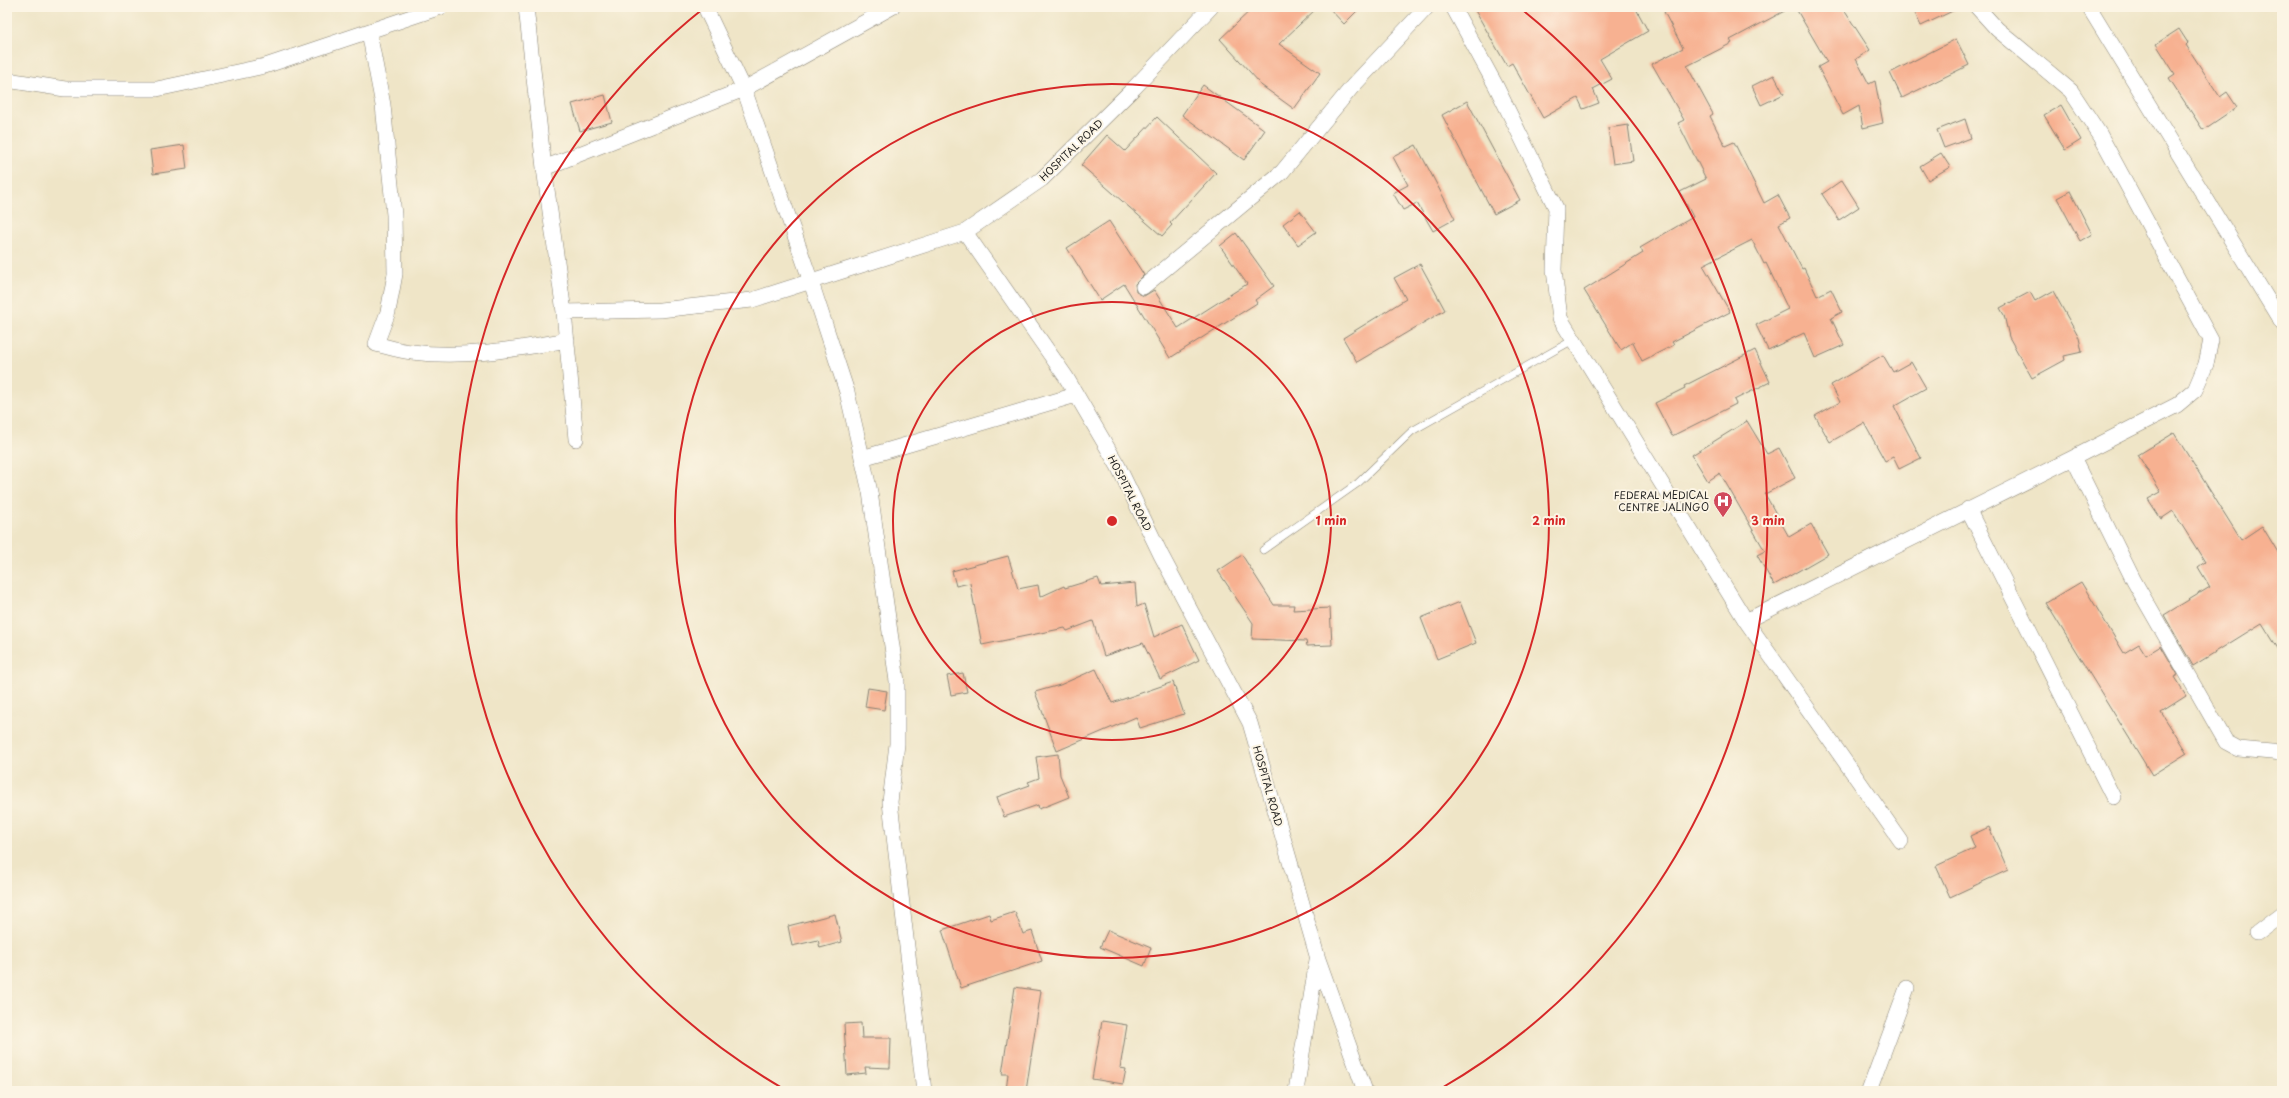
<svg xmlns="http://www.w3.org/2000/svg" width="2289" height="1098" viewBox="0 0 2289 1098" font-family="'Playpen Sans',sans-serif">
	<rect width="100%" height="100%" fill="#fcf5e5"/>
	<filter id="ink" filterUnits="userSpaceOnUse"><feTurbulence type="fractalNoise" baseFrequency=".025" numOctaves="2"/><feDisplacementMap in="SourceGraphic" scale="8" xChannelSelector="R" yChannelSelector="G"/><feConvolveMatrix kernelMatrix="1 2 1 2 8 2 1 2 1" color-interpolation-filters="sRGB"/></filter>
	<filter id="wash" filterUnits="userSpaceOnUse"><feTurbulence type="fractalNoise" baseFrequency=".012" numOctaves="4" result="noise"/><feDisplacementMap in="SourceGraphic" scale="16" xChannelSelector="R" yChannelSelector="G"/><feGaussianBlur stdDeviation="0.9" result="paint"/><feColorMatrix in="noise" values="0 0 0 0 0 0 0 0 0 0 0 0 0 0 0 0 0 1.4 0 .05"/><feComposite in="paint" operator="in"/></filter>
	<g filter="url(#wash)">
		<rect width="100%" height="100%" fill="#efe5c7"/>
		<g id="blocks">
			<!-- building -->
			<path fill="#f7b191" d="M1254 7H1318L1279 44 1320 73 1294 109 1258 83 1259 82 1220 39Z
				M1328 7H1361L1344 24Z
				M1473 7H1635L1648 31 1600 59 1612 79 1593 89 1599 103 1583 109 1578 98 1543 118 1512 63 1507 66Z
				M1674 7H1792L1730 40 1732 43 1687 66 1713 114 1710 116 1725 146 1734 142 1764 203 1778 195 1790 218 1779 224 1802 269 1804 268 1817 296 1831 289 1842 312 1831 318 1844 345 1815 358 1804 333 1768 350 1756 325 1788 309 1766 263 1764 264 1752 240 1703 265 1730 312 1672 342 1674 345 1642 361 1633 342 1621 350 1584 290 1643 253 1640 248 1693 217 1680 192 1706 179 1678 123 1684 120 1652 64 1683 48 1664 12Z
				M1795 7H1842L1870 50 1856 59 1869 84 1875 81 1883 123 1863 128 1859 106 1843 115 1818 67 1827 62Z
				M1912 7H1961L1921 26Z
				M2179 29 2188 43 2186 45 2220 97 2227 92 2237 107 2203 130 2169 78 2175 74 2156 44Z
				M1956 39 1969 65 1902 98 1890 73Z
				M1774 75 1784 94 1761 105 1752 86Z
				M1203 85 1265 130 1244 160 1182 115Z
				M605 95 612 122 580 131 572 104Z
				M1467 101 1520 200 1494 214 1442 115Z
				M2061 105 2081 140 2065 150 2044 115Z
				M1157 117 1216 173 1170 223 1172 225 1162 236 1081 165 1107 135 1125 151Z
				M1965 119 1971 138 1944 148 1937 130Z
				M1628 125 1633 161 1613 164 1608 128Z
				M184 145 187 169 153 174 150 150Z
				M1416 145 1455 219 1433 231 1417 203 1403 210 1393 193 1408 185 1393 157Z
				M1941 153 1950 167 1928 180 1920 166Z
				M1842 180 1859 207 1839 220 1822 194Z
				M2070 191 2092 234 2080 241 2057 198Z
				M1300 211 1316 232 1298 245 1283 224Z
				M1109 221 1144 275 1135 284 1136 292 1144 296 1154 290 1178 328 1247 284 1220 246 1236 233 1274 286 1255 300 1257 303 1170 358 1124 284 1100 300 1067 248Z
				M1420 264 1445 310 1357 362 1343 338 1406 299 1394 278Z
				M2053 291 2079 338 2082 352 2064 356 2065 360 2032 378 2009 337 2004 315 2000 308 2030 292 2035 301Z
				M1755 350 1770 382 1734 400 1736 404 1672 436 1655 403 1685 388 1684 386Z
				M1883 355 1893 372 1911 362 1926 388 1894 406 1921 458 1899 469 1893 457 1885 461 1864 423 1830 442 1815 416 1840 402 1831 385Z
				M1747 421 1767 454 1779 448 1795 478 1765 494 1789 537 1811 524 1828 554 1774 585 1757 555 1765 551 1720 473 1708 481 1692 455Z
				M2174 433 2241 540 2262 526 2282 559V655L2262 623 2193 666 2164 615 2210 587 2198 567 2205 562 2173 511 2161 519 2148 499 2161 492 2138 455Z
				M1242 555 1274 605H1294L1293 610 1330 608 1332 645 1307 646 1306 641 1252 639 1253 623 1218 571Z
				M1008 556 1018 589 1038 585 1040 597 1064 586 1065 588 1098 578 1101 586 1135 583 1137 607 1144 604 1154 637 1182 624 1199 660 1160 679 1143 643 1104 656 1093 621 1067 631 1065 628 982 645 970 583 956 586 952 571Z
				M2081 582 2124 653 2139 644 2146 655 2161 646 2178 675 2174 677 2186 696 2161 712 2187 753 2152 775 2046 603Z
				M1460 602 1476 643 1437 659 1421 618Z
				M1096 669 1112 703 1173 682 1184 714 1140 728 1136 717 1057 751 1035 692 1060 685Z
				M963 673 967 692 951 695 947 676Z
				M868 688 887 691 884 710 865 707Z
				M1058 754 1060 775 1069 797 1039 809 1038 805 1004 817 997 797 1030 785 1028 782 1039 778 1036 757Z
				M1989 827 2008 870 1950 897 1936 866 1975 848 1970 836Z
				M1015 912 1023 934 1032 931 1042 961 961 988 942 930 989 914 991 920Z
				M835 914 842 942 820 948 818 940 792 946 788 926Z
				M1108 930 1151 948 1144 966 1100 947Z
				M1015 987 1041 991 1026 1091H1006L1008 1074H1002Z
				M1102 1021 1127 1025 1120 1068 1126 1069 1123 1084 1092 1079Z
				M861 1023 862 1038H891L890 1068 865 1067 866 1073 847 1075 844 1024Z"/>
		</g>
	</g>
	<g filter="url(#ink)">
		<use href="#blocks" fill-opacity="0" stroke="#868072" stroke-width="1"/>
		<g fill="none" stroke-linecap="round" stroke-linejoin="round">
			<!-- service casing -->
			<g stroke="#868072" stroke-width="8">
				<path id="service" d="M1263 550 1358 483 1412 431 1573 340"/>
			</g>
			<!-- minor casing -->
			<g stroke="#868072" stroke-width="16">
				<path id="minor" d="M526 7 544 168 564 312 576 439
					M705 7 744 89 811 282 847 392 870 492 897 681V744L890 802 924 1091
					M1211 7 1134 88 1042 179 965 232 1066 377 1118 466 1161 555 1250 723 1318 959 1365 1091
					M1453 7 1496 86 1556 208 1554 270 1560 318 1746 621 1901 841
					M2089 7 2282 323
					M369 32 383 105 394 215 395 274 388 312 376 344C388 347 400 351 412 352 463 359 516 349 567 340
					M7 80 65 89H157L265 66 441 7
					M544 168 744 89 892 7
					M1143 287 1282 172 1352 87 1427 7
					M564 312 660 310 752 300 965 232
					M862 458 1076 395
					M2073 458 2134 581 2226 742 2239 749 2282 753
					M1968 509 2113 797
					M1746 621 2073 458 2177 405 2195 390 2206 364 2211 340 2100 135 2071 91 1997 29 1977 7
					M2257 933 2282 914
					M1296 1091 1317 960
					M1869 1091 1907 988"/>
			</g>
			<!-- service -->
			<use href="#service" stroke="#fff" stroke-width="7"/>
			<!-- minor -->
			<use href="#minor" stroke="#fff" stroke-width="15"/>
		</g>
	</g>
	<!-- distance rings -->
	<g fill="none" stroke="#d62828" stroke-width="2">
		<circle cx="1112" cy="521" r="219"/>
		<circle cx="1112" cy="521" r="437"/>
		<path d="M784 1089A656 656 0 0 1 704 8M1520 8A656 656 0 0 1 1440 1089"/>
	</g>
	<!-- icons -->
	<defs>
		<g id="hospital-pin" transform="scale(1)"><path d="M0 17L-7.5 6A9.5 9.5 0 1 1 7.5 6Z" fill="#d1495b" stroke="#fcf5e5"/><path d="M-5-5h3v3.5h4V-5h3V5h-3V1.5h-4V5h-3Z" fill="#fff"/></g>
	</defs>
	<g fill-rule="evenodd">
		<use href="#hospital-pin" x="1723" y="501"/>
	</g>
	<g text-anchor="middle" stroke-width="4" stroke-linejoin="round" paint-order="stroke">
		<!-- street labels -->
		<g font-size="10" fill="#1c1c1c" stroke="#fcf5e5">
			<text transform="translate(1071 150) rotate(-44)" y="4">HOSPITAL ROAD</text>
			<text transform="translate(1130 493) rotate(63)" y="4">HOSPITAL ROAD</text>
			<text transform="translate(1268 786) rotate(74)" y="4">HOSPITAL ROAD</text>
		</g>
		<!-- poi labels -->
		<g font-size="10" fill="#1c1c1c" stroke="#fcf5e5" text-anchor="end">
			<text x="1709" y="499">FEDERAL MEDICAL<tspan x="1709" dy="12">CENTRE JALINGO</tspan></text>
		</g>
	</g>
	<circle cx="1112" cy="521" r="6" fill="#d62828" stroke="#fcf5e5" stroke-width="2"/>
	<g font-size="12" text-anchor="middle" font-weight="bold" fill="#d62828" stroke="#fcf5e5" stroke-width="4" stroke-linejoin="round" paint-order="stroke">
		<text x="1331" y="525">1 min</text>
		<text x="1549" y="525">2 min</text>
		<text x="1768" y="525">3 min</text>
	</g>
	<!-- margin -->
	<rect width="2289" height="1098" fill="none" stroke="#fcf5e5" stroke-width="24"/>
</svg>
